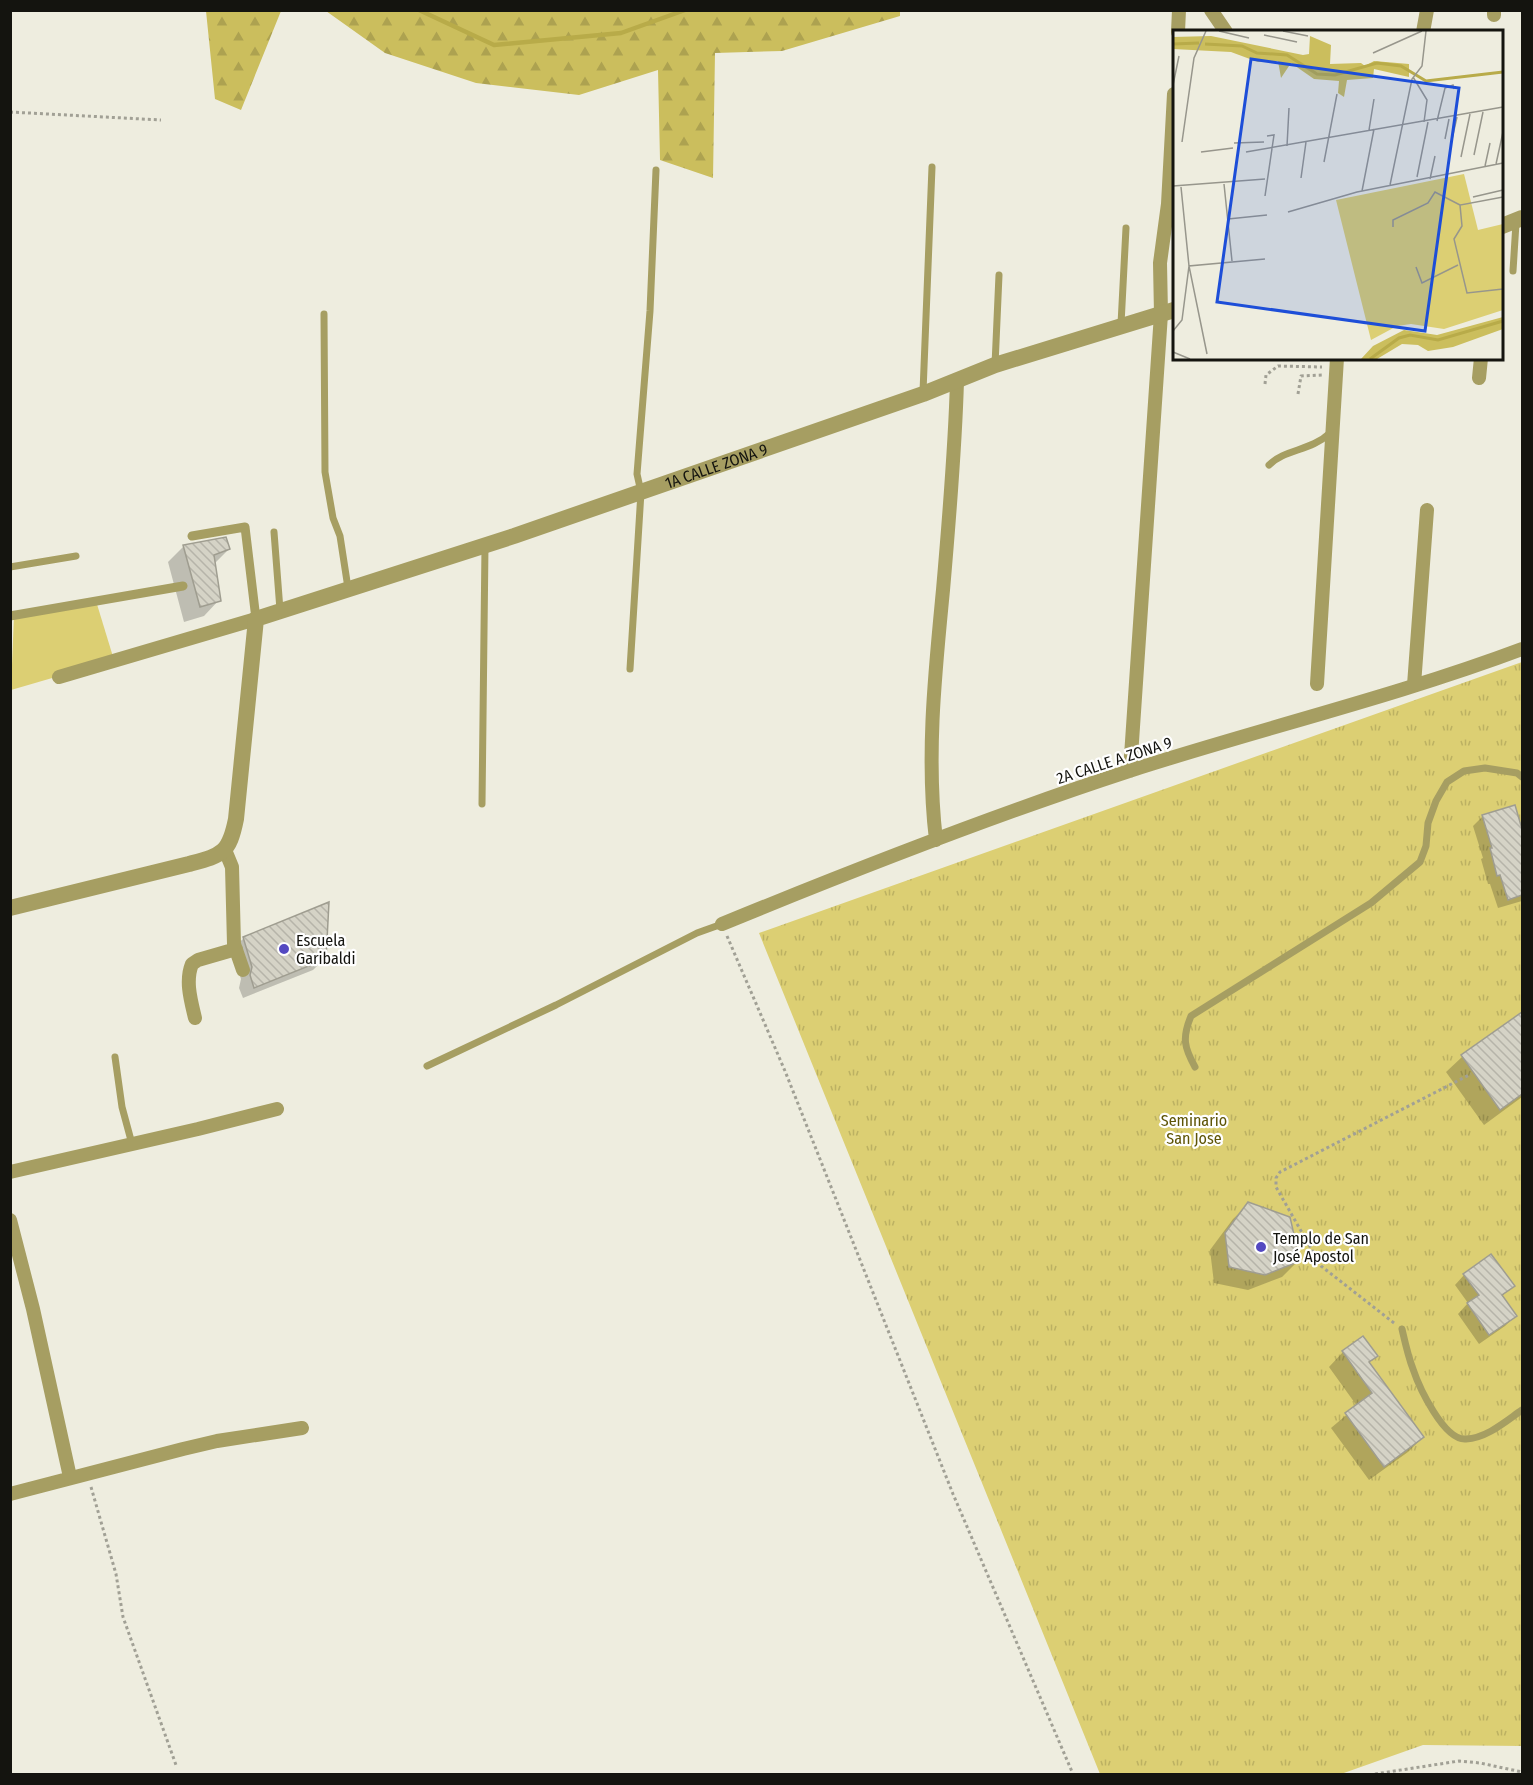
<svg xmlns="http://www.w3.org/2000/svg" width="1533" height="1785" viewBox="0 0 1533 1785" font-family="'Fira Sans Condensed',sans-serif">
	<defs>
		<pattern id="forest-firs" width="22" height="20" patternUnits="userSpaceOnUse" patternTransform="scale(1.5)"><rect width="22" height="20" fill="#cbbe5d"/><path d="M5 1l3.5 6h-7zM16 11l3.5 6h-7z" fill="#ada250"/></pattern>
		<pattern id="park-tufts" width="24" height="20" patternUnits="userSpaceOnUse" patternTransform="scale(1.5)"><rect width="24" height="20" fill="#dccf73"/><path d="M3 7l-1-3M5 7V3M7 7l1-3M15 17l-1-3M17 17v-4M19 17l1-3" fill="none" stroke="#bcb162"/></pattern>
		<pattern id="building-back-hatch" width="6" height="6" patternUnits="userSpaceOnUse" patternTransform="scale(1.5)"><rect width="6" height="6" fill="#d5d3c6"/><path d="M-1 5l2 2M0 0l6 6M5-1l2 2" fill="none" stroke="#b6b4a9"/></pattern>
	</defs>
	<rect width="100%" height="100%" fill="#eeeddf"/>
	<!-- grass -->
	<path fill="#dccf73" d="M96 601 114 660 11 690 14 615Z"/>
	<!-- forest -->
	<path fill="url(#forest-firs)" d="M206 11H281L241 110 215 99Z
		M900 11V16L782 51 715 53 713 178 660 160 658 70 579 95 476 83 385 53 326 11Z"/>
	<!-- park -->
	<path fill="url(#park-tufts)" d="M1522 662V1746L1423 1745 1341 1774H1100L759 933Z"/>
	<!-- shadow -->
	<path fill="#0003" d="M184 546 229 549 214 564 219 600 204 616 184 622 168 562Z
		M1514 807 1522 834V901L1498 908 1490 884H1488L1481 859 1483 858 1473 826 1483 816Z
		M244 938 325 958 313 970 243 998 239 988 241 979 232 949Z
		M1522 1013V1097L1484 1125 1446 1072 1462 1057Z
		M1249 1204 1298 1261 1282 1277 1248 1290 1214 1283 1210 1250 1233 1219Z
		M1464 1275 1513 1286 1501 1297 1515 1316 1505 1326 1479 1344 1458 1314 1468 1303 1455 1285Z
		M1343 1352 1376 1356 1368 1363 1423 1437 1408 1452 1369 1480 1331 1428 1357 1406 1329 1367Z"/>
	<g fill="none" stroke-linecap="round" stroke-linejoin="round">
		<!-- stream -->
		<path stroke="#b8ab49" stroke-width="4.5" d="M419 10 494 45 621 33 685 10"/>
	</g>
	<!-- building -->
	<path fill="url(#building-back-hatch)" stroke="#9f9d90" stroke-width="1.5" d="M226 537 230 549 214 555 221 601 200 607 183 545Z
		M1515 805 1522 829V895L1508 900 1500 875 1497 876 1490 848H1492L1482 815Z
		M329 902 326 959 254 988 250 975 252 967 243 937Z
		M1522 1012V1094L1500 1110 1461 1055Z
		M1248 1202 1290 1217 1300 1261 1265 1275 1229 1267 1225 1233Z
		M1491 1254 1515 1286 1502 1295 1517 1316 1489 1335 1467 1303 1479 1295 1463 1274Z
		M1363 1336 1378 1356 1369 1362 1424 1437 1384 1467 1345 1413 1372 1393 1342 1351Z"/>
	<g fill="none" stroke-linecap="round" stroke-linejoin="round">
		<!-- path -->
		<path stroke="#a1a095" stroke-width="3" stroke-dasharray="3 3" stroke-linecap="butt" d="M10 112 161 120
			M1265 384 1266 375 1278 366 1322 367
			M1298 394 1301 376 1322 375
			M727 936 785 1071 953 1494 1073 1774
			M1394 1323 1321 1266 1276 1187V1178L1280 1172 1471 1074
			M91 1487 116 1574 123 1617 176 1765
			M1375 1774 1459 1761 1480 1763 1522 1772"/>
		<!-- service -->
		<path stroke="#a69e62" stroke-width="7" d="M1513 271 1516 223
			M324 314 325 472 333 518 340 536 348 588
			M1121 324 1126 228
			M995 365 999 275
			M923 392 932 167
			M1269 465C1285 449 1311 451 1330 433
			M274 532 280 610
			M10 567 76 556
			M630 669 641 492 637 474 650 311 656 170
			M482 804 485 546
			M115 1057 122 1107 132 1144
			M427 1066 556 1005 697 933 722 924
			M1195 1067C1184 1047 1182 1038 1191 1016L1371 903 1420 862 1426 846 1428 823 1436 801 1447 782 1464 771 1485 768 1517 773 1522 777
			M1402 1329C1405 1342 1408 1356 1413 1369 1419 1387 1444 1441 1466 1439 1487 1438 1506 1421 1522 1410"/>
		<!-- pedestrian -->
		<path stroke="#a69e62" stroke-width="9" d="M192 536 245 527 256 619
			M10 616 183 586"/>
		<!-- minor -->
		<path stroke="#a69e62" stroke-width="14" d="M1211 10 1226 32
			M1494 10V15
			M1178 32 1179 10
			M1423 32 1427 10
			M1479 378 1481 358
			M59 677 256 619
			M1317 684 1337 358
			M1414 685 1427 510
			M1130 771 1161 314 1160 263 1168 204 1174 94
			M936 840C926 757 935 673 943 590 949 521 955 451 957 381
			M225 850 232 867 234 944 243 970
			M722 924C856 869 991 816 1129 771 1259 729 1394 697 1522 649
			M195 1018C191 1001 185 981 192 964L198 960 236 949
			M10 1172 198 1129 277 1109
			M10 1220 33 1309 70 1477
			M10 1494 183 1449 217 1441 302 1428"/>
		<!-- tertiary -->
		<g stroke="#a69e62" stroke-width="16">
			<path d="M1502 226 1522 218"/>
			<path id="s1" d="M10 908 189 864C222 855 229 854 236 819L256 619 514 536 923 394 995 365 1174 310"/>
		</g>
	</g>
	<!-- markers -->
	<g fill="#5449c1" stroke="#fff" stroke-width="2">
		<circle cx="284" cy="949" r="6"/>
		<circle cx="1261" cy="1247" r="6"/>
	</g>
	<g text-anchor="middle" stroke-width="4.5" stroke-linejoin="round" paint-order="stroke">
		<!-- street labels -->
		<g font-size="16" fill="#14140f" stroke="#fff">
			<text dy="6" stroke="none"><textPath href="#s1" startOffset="942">1A CALLE ZONA 9</textPath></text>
			<text transform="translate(1114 760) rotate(-18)" y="6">2A CALLE A ZONA 9</text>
		</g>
		<!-- poi labels -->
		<g font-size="16" fill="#14140f" stroke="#fff" text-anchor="start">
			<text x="296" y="946">Escuela<tspan x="296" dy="18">Garibaldi</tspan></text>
			<text x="1273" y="1244">Templo de San<tspan x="1273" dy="18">José Apostol</tspan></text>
		</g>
		<!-- park labels -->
		<g font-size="16" fill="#5e5406" stroke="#fff">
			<text x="1194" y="1126">Seminario<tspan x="1194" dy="18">San Jose</tspan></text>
		</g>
	</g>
	<!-- overview -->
	<g transform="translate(1173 30)">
		<rect width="330" height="330" fill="#eeeddf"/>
		<path d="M38 6 130 25 136 24 137 6 158 15 157 34 188 33 192 36 201 31 236 34V47L201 39 200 48 174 50 171 67 165 63 166 51 141 49 118 33 108 48 105 31 85 32 58 22 0 19V7ZM330 287V299L280 317 255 321 245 315 229 314 204 329H188L200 316 231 300 264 305Z" fill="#cbbe5d"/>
		<path d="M291 144 305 200 330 194V280L271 299 238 294 224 296 198 310 163 170Z" fill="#dccf73"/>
		<path fill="none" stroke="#b8ab49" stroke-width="3" d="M0 14 26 13M32 14 69 16 84 23 114 25 144 44 162 45 204 33 228 36 253 51 330 42M197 329 226 308 237 305 265 310 330 291"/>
		<path fill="none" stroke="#97968c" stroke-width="1.5" d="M46 1 76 8M110 1 135 6M91 5 124 12M200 23 249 1M240 47 254 70 251 92M0 55 6 26M264 91 272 58 280 55 281 59M196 100 201 69M272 109 276 89M279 109 284 87M9 112 21 28 33 1M61 113 91 112M114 116 116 78M28 122 60 118M73 122 330 77M301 125 310 82M288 127 297 84M151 132 164 64M323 134 330 102M312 136 317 113M244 147 255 92M128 148 133 112M257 149 262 126M51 154 59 231M217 155 239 49 249 36 253 1M0 156 92 149M189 161 201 99M92 166 101 105 94 106M300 167 330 160M330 167 287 175 289 196 281 209 294 263 330 259M115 182 184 162 330 133M55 189 94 185M220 197V190L255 173 262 162 287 175M243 237 249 253 285 235M0 301 9 290 16 236 8 157M0 322 17 329M34 324 16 236 92 229"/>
		<path fill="#1d4ed8" fill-opacity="0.15" stroke="#1d4ed8" stroke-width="3" d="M78 29 286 58 252 301 44 272Z"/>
		<rect width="330" height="330" fill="none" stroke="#14140f" stroke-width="3"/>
	</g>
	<!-- border -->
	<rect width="1533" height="1785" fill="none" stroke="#14140f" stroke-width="24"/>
</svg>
